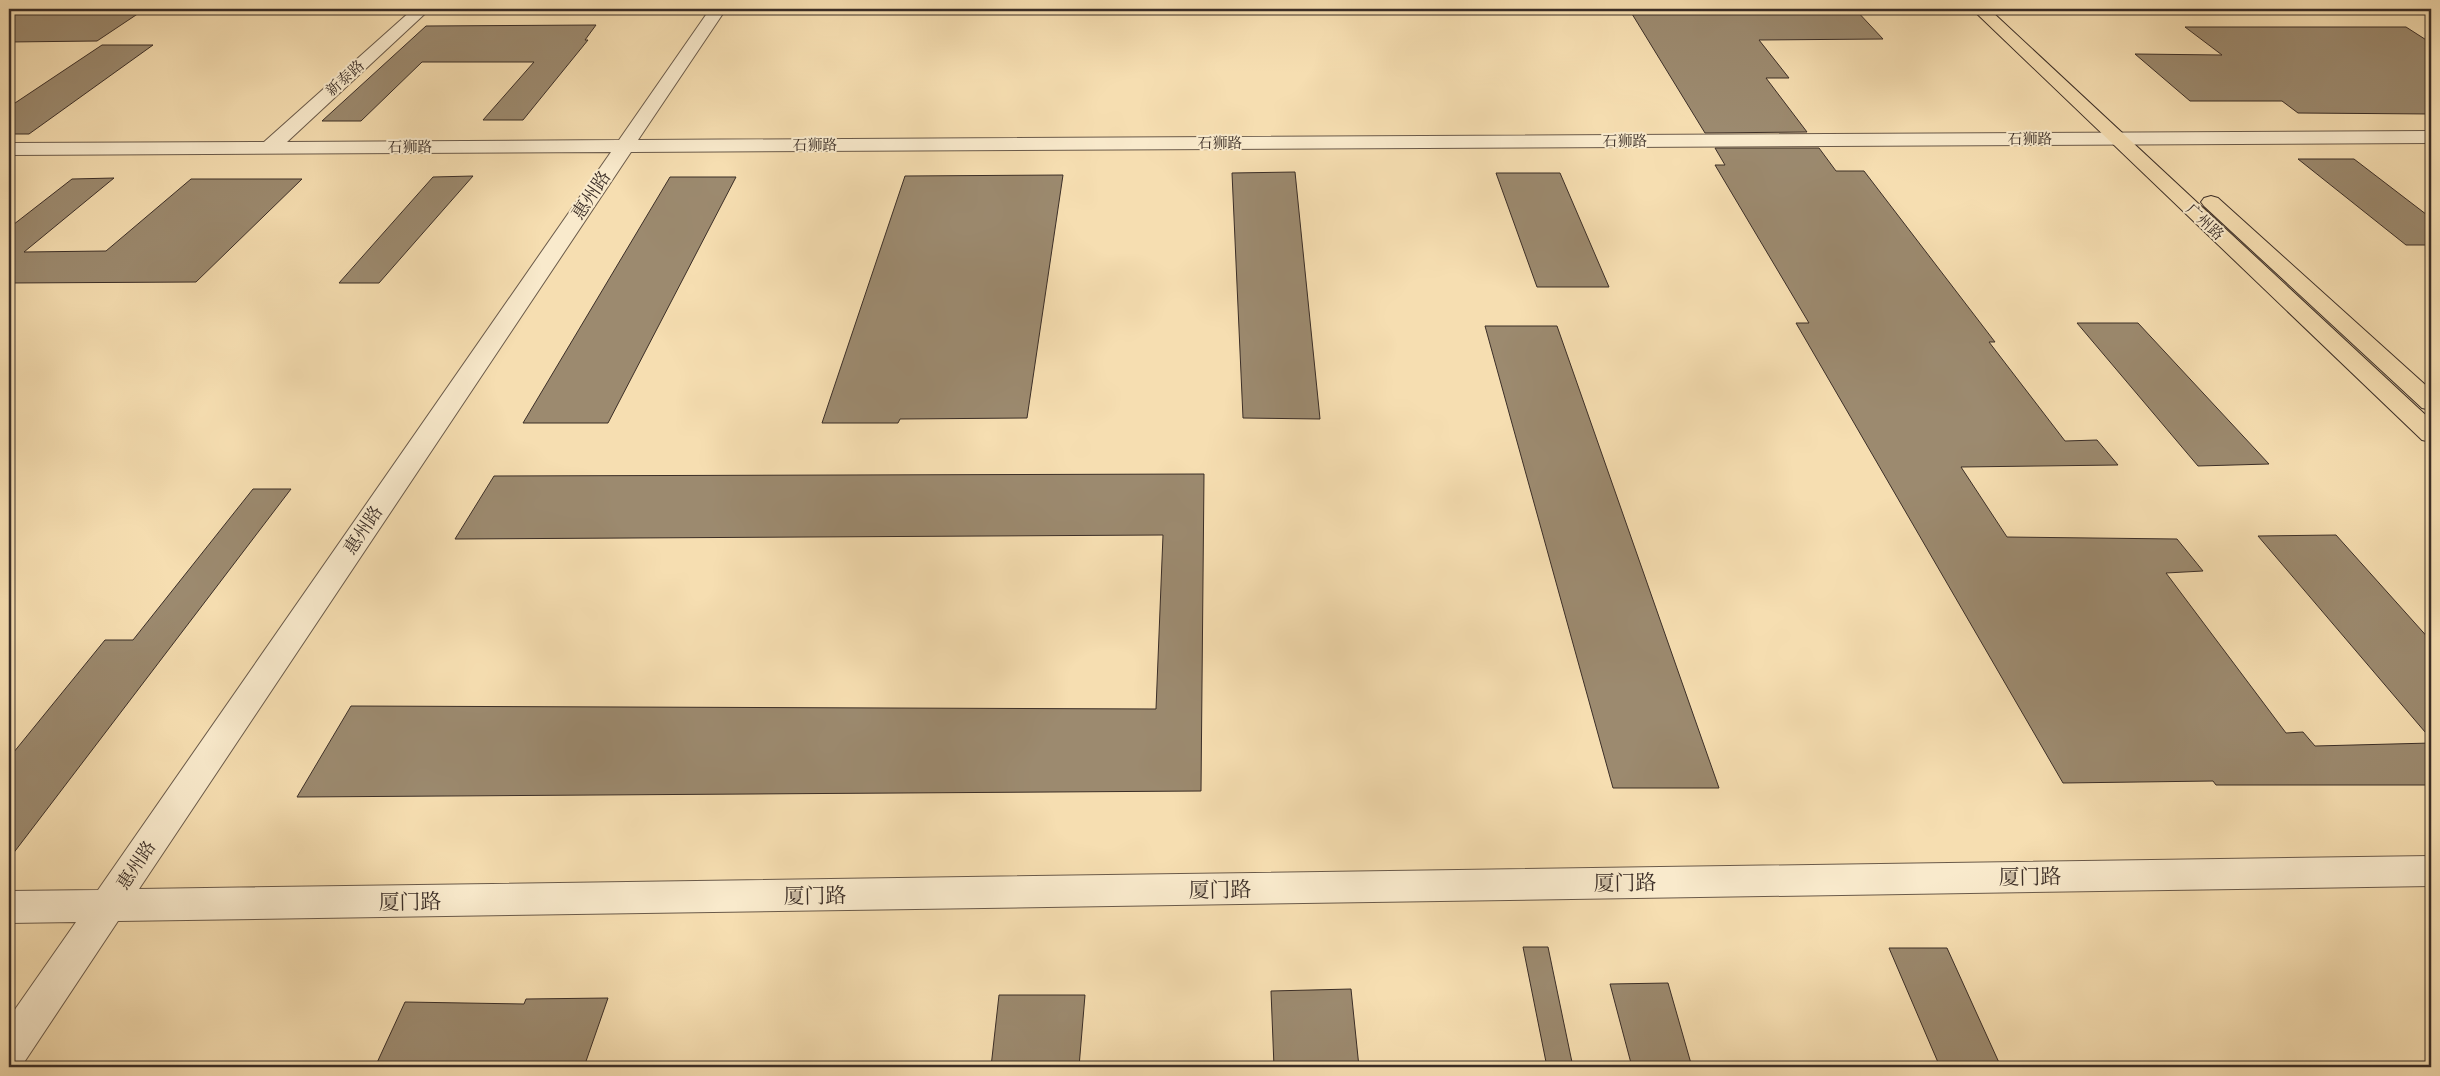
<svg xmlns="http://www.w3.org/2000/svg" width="2440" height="1076" viewBox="0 0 2440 1076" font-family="'Gentium Book Plus','Noto Serif SC',serif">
	<rect width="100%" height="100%" fill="#f6deb1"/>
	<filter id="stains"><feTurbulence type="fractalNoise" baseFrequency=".004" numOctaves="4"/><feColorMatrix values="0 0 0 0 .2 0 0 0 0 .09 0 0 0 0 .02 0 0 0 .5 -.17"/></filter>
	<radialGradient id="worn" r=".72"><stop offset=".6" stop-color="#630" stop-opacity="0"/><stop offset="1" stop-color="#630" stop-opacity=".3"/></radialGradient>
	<!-- building -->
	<path fill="#9c8a6f" stroke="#3b2e27" d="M9 9H145L97 41 9 42Z
		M1629 9H1855L1883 39 1759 40 1789 78H1766L1807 132 1705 133Z
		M596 25 585 40H588L523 120H483L534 62H422L361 121H322L426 26Z
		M2185 27H2406L2431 43V114L2298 113 2282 101H2190L2135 54 2222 55Z
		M102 45H153L29 134H9V107Z
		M1715 148H1819L1836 171H1864L1995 342H1989L2065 441 2097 440 2118 465 1961 467 2007 537 2177 539 2203 571 2166 573 2286 733 2303 732 2315 746 2431 743V785H2216L2213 781 2063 783 1796 323H1809L1715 165H1725Z
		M2298 159H2354L2431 218V245H2406Z
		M1295 172 1320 419 1243 418 1232 173Z
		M1496 173H1560L1609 287H1537Z
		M1063 175 1027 418 900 419 898 423H822L905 176Z
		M473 176 379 283H339L433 177Z
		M670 177H736L608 423H523Z
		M114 178 24 252 106 251 191 179H302L196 282 9 283V228L72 179Z
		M2077 323H2138L2269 464 2198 466Z
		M1485 326H1557L1719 788H1613Z
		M1204 474 1201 791 297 797 351 706 1156 709 1163 535 455 539 494 476Z
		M253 489H291L9 859V758L105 640H133Z
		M2336 535 2431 641V739L2258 536Z
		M1523 947H1548L1573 1067H1547Z
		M1889 948H1947L2001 1067H1940Z
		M1668 983 1692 1067H1632L1610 984Z
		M1351 989 1359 1067H1274L1271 991Z
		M999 995H1085L1079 1067H991Z
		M608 998 584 1067H375L405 1002 524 1004 526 999Z"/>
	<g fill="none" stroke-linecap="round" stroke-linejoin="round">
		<!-- minor casing -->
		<g stroke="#6a5a4a" stroke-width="2">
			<path id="minor" d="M413 9H430L287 142 619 140 710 9H726L638 140 2431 131V143L631 152 139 889 2431 856V886L118 921 23 1064 9 1067V1018L76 922 9 923V891L98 890 611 152 9 155V143L264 142Z"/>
		</g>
		<!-- major casing -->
		<g stroke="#3b2e27" stroke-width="2">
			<path id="major" d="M1972 9H1989L2431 420V442L2422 440Z
				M2211 196 2218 198 2431 390V410L2422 408 2204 206 2201 202 2204 198Z"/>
		</g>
		<!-- minor -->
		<use href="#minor" fill="#f9eacc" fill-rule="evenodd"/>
		<!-- major -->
		<use href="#major" fill="#f6deb1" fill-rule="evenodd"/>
	</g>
	<g text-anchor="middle" stroke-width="4" stroke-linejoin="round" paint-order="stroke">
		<!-- far-street labels -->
		<g font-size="15" fill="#3b2e27" stroke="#f9eacc">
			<text transform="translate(345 78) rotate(-42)" y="5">新泰路</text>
			<text x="2030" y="144">石狮路</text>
			<text x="1625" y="146">石狮路</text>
			<text x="1220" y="148">石狮路</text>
			<text x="815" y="150">石狮路</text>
			<text x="410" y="152">石狮路</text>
			<text transform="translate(2205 222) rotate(43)" y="5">广州路</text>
		</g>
		<!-- street labels -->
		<g font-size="18" fill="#3b2e27" stroke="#f9eacc">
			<text transform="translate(591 195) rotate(-56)" y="6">惠州路</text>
			<text transform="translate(363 530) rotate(-56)" y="6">惠州路</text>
			<text transform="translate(136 865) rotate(-56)" y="6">惠州路</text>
		</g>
		<!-- near-street labels -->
		<g font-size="21" fill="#3b2e27" stroke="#f9eacc">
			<text transform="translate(2030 877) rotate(-1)" y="7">厦门路</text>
			<text transform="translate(1625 883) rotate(-1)" y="7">厦门路</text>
			<text transform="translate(1220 890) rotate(-1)" y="7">厦门路</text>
			<text transform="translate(815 896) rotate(-1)" y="7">厦门路</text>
			<text transform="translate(410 902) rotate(-1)" y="7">厦门路</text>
		</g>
	</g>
	<!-- margin -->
	<rect width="2440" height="1076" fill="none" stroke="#f6deb1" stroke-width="30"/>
	<rect x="10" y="10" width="2420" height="1056" fill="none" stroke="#3b2e27" stroke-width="2.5"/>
	<rect x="15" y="15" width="2410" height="1046" fill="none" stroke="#3b2e27"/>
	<rect width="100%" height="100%" filter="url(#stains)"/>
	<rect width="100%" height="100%" fill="url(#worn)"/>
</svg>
